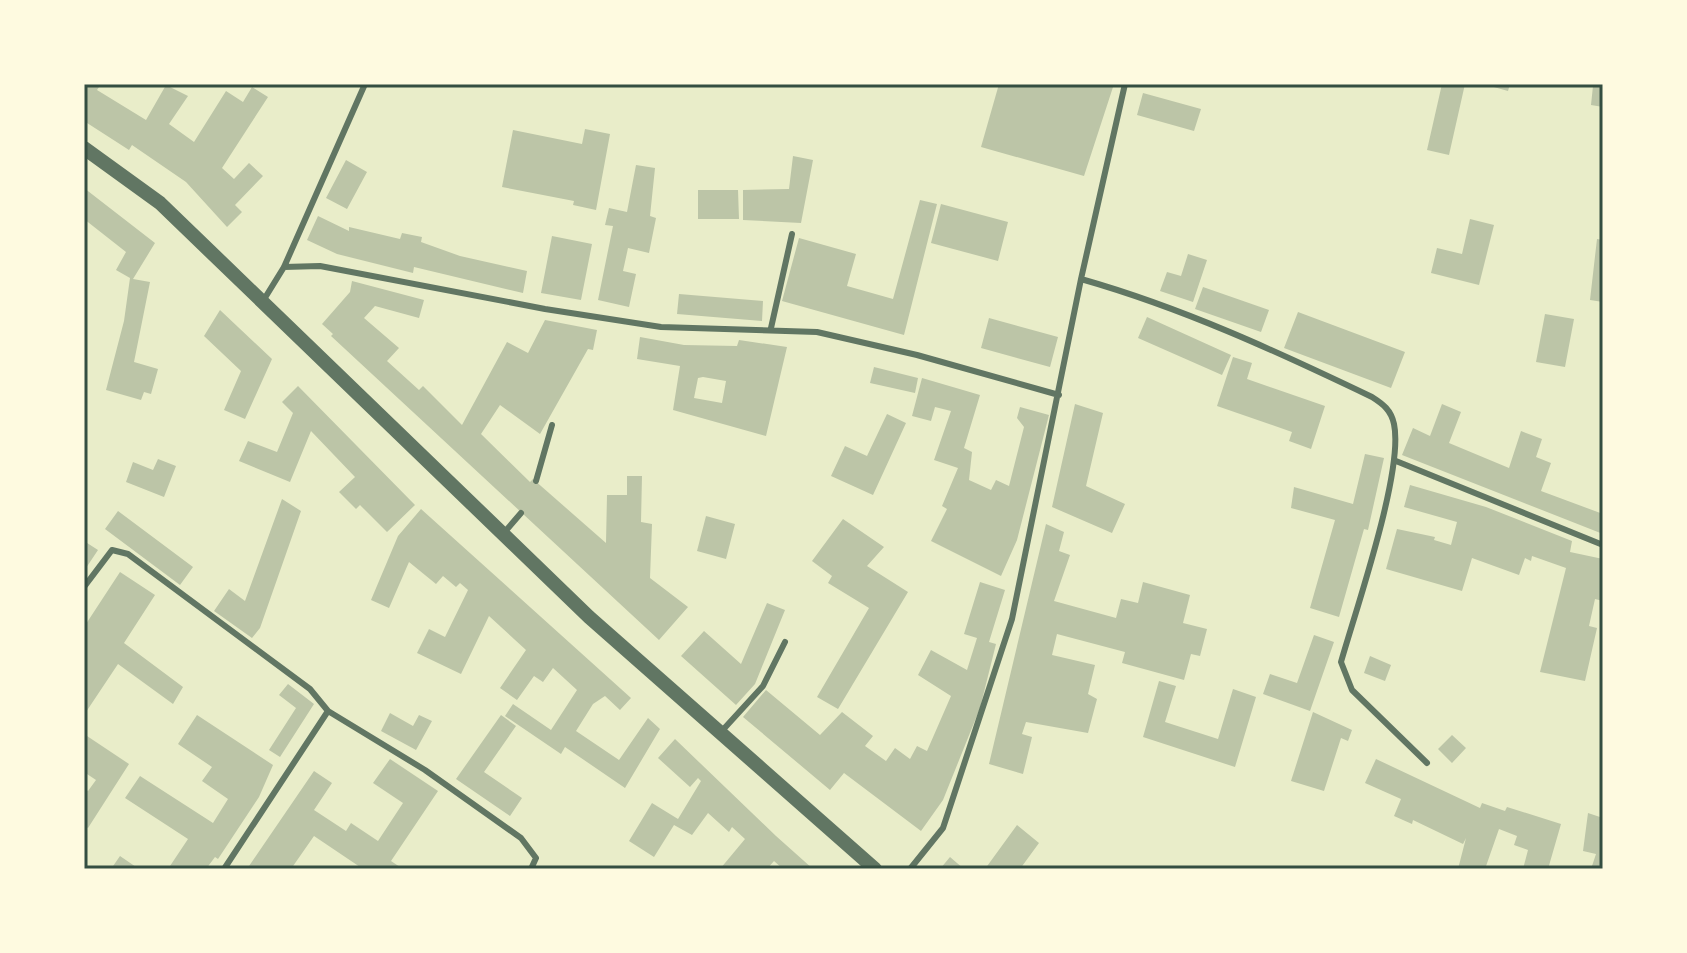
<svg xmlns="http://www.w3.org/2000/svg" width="1687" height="953" viewBox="0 0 1687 953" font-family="Commissioner,sans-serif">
	<rect width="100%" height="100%" fill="#e9edc9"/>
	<!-- building -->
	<path fill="#bcc5a7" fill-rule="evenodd" d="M84 84H101L97 90 146 120 166 85 188 96 169 124 194 142 226 91 243 102 252 87 268 97 222 168 234 179 249 163 263 176 235 205 242 212 227 227 186 182 132 145 129 150 84 121Z
		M999 84H1114L1084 176 981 147Z
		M1442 84H1465L1449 155 1427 150Z
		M1483 84H1510L1508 91Z
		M1593 86 1603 87V107L1591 105Z
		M1143 93 1201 109 1194 131 1137 115Z
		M585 129 610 134 596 210 573 205 574 201 502 187 513 130 582 144Z
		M793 156 813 160 801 223 743 220V190L789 189Z
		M346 160 367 172 347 209 326 198Z
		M636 165 655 168 650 216 656 218 649 253 628 248 623 271 636 274 629 307 598 300 613 226 605 225 609 208 627 212Z
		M84 188 155 243 133 279 150 282 134 362 158 369 151 394 144 392 141 400 106 390 124 321 130 278 116 270 126 252 84 219Z
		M698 190H738L739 219H698Z
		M920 200 937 204 904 335 782 301 799 238 856 254 847 286 893 299Z
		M941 204 1008 222 998 261 931 243Z
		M318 216 349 231V227L400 239 402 233 422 237 421 242 460 256 527 271 523 293 414 267 413 273 337 254 307 240Z
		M1470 219 1494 225 1479 285 1431 273 1437 248 1462 254Z
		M552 236 592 244 581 300 541 293Z
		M1597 239 1603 240V302L1590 300Z
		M1188 254 1207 260 1193 302 1160 291 1167 272 1181 276Z
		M352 281 424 300 419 318 375 306 364 318 399 348 387 361 419 390 423 386 462 425 507 342 528 353 545 320 597 330 593 350 588 349 540 434 500 405 481 434 530 482 533 479 606 543 607 495H627V476H642L641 522 652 524 650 578 688 607 659 640 331 336 333 334 322 324 350 292Z
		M1203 287 1269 310 1261 332 1195 309Z
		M679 294 763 301 762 321 677 314Z
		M220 310 272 359 245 419 224 410 241 371 204 336Z
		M1298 312 1405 352 1391 388 1284 348Z
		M1545 314 1574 319 1565 367 1536 362Z
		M1147 317 1231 355 1222 375 1138 338Z
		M989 318 1058 337 1050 367 981 348Z
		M640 337 684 345 737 346 739 340 787 347 766 436 673 410 680 366 637 359ZM703 377 726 381 722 403 694 398 698 378Z
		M1233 357 1252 363 1247 379 1325 406 1311 449 1289 441 1292 432 1217 406Z
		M874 367 918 378 915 393 870 383Z
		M922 378 980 395 964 448 972 452 969 480 991 490 996 480 1009 486 1024 427 1017 418 1020 407 1049 415 1017 540 1001 576 931 541 947 509 942 506 958 468 934 460 951 411 935 407 931 421 912 416Z
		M298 386 415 505 387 532 360 505 356 509 339 492 355 477 311 431 290 482 239 461 248 441 277 452 293 413 282 402Z
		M1075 404 1103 413 1086 486 1125 504 1112 533 1052 507Z
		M1442 404 1461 412 1449 443 1509 468 1521 431 1542 439 1536 457 1551 463 1541 491 1603 514V534L1402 455 1413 428 1430 436Z
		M887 414 906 423 873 495 831 476 845 446 867 456Z
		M1365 454 1384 458 1368 530 1364 529 1339 617 1310 608 1335 520 1291 508 1294 487 1353 504Z
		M158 459 176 466 164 497 126 482 133 462 153 470Z
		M1410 485 1486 507 1572 541 1570 552 1603 559V601L1595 599 1589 626 1597 628 1585 681 1540 672 1566 568 1532 556 1531 561 1525 558 1519 575 1472 558 1462 591 1386 569 1397 529 1435 537 1434 540 1451 545 1457 522 1404 507Z
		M282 499 301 511 260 628 252 638 214 611 229 589 245 601Z
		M421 509 631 698 620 710 605 696 593 704 576 731 619 760 648 718 660 729 625 788 565 747 561 754 505 716 513 704 551 730 577 690 553 668 543 682 534 676 517 700 500 688 526 650 489 616 461 674 417 653 429 629 445 637 468 590 460 583 456 587 443 576 436 584 409 562 389 608 371 600 398 536Z
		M118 511 193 567 180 585 105 529Z
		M706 516 735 524 726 559 697 551Z
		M843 519 884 547 867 566 908 592 838 709 817 697 869 608 828 583 832 576 812 561Z
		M1046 524 1064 532 1059 551 1070 555 1054 601 1116 618 1121 599 1138 603 1143 582 1190 595 1183 623 1207 629 1200 656 1191 654 1184 680 1122 663 1125 652 1057 634 1052 655 1095 665 1088 694 1097 699 1088 733 1026 722 1022 734 1032 737 1023 774 989 764Z
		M84 541 98 550 84 571Z
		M120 572 155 595 124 643 183 687 173 704 118 664 84 715V627Z
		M980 582 1005 590 989 642 996 644 980 708 943 800 921 831 844 773 830 790 743 717 766 690 820 735 842 712 873 736 865 746 886 761 895 748 910 759 917 746 927 751 951 696 918 675 931 650 967 670 977 638 964 634Z
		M767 603 785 610 755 684 736 705 681 656 704 631 741 664Z
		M1314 635 1334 642 1310 711 1263 694 1270 674 1297 683Z
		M1370 656 1391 665 1385 681 1364 673Z
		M1159 681 1176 686 1165 722 1218 739 1233 689 1256 697 1235 767 1143 737Z
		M288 684 314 704 280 757 269 750 296 708 279 695Z
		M1313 712 1352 730 1348 741 1341 738 1324 791 1291 781Z
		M390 713 413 726 419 715 432 721 416 750 381 731Z
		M197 715 273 765 259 797 218 859 215 857 206 869H168L188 839 125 798 140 776 213 823 228 799 202 781 212 767 178 744Z
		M501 715 516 726 484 772 522 798 510 816 456 779Z
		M84 734 129 764 88 828 84 826V788L88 791 96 780 84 772Z
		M1452 735 1466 748 1452 763 1438 749Z
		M675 739 776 836 813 869H783L774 861 767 869H720L745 839 732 827 729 832 708 813 692 835 674 825 654 857 629 841 652 803 678 819 701 781 698 778 690 787 658 758Z
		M390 759 438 791 391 861 403 869H363L314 836 291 869H247L314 771 332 783 314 810 346 831 351 823 378 841 403 803 373 783Z
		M1376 759 1480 808 1482 803 1505 811 1507 807 1561 824 1548 869H1523L1528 850 1514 845 1517 836 1499 829 1485 869H1458L1466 838 1463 844 1413 820 1412 824 1394 816 1401 799 1365 783Z
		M1588 813 1603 818V869H1591L1596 854 1583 851Z
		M1017 825 1039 843 1020 869H985Z
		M120 856 139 869H111Z
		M950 857 964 869H940Z"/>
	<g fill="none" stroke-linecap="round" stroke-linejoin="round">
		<!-- service -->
		<path stroke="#617663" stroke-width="6" d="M284 267 320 266 545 309 661 327 817 332 917 355 1059 395
			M1081 279C1183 308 1276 351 1372 397 1383 404 1391 410 1394 424 1404 471 1356 609 1341 662L1352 690 1427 763
			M263 301 284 267 365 84
			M771 328 792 234
			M1396 461 1603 545
			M536 481 552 425
			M503 534 521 513
			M84 587 112 550 128 554 310 689 328 711 425 770 521 838 536 858 531 869
			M720 733 763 686 785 642
			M224 869 328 711
			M910 869 943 828 1012 619 1081 279 1125 84"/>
		<!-- tertiary -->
		<path stroke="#617663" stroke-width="14" d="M84 148 160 203 589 617 875 869"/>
	</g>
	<!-- border -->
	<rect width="1687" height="953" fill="none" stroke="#fefae0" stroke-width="172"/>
	<rect x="86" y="86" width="1515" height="781" fill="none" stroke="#344e41" stroke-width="3"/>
</svg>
